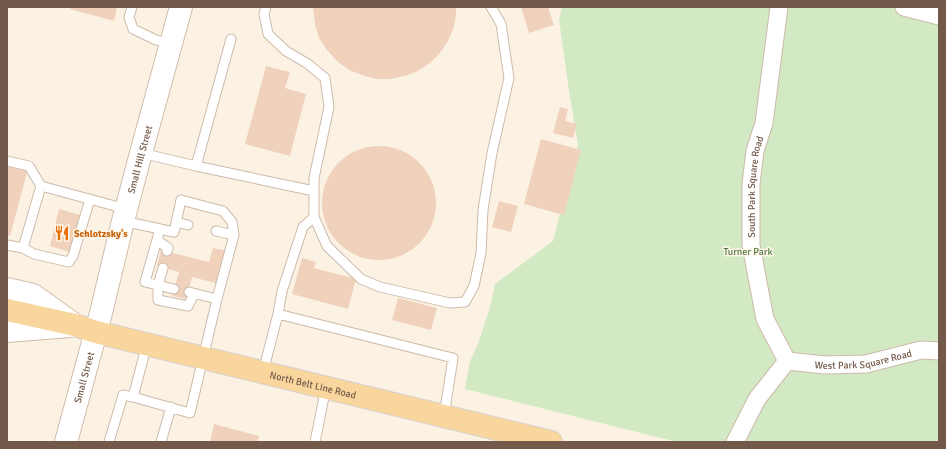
<svg xmlns="http://www.w3.org/2000/svg" width="946" height="449" viewBox="0 0 946 449" font-family="Signika,sans-serif">
	<rect width="100%" height="100%" fill="#fcf2e4"/>
	<!-- green -->
	<path fill="#d2e9c3" d="M562 7H939V442H677L465 389 470 361 478 344 490 307 495 284 553 241 578 145 569 91 559 20Z"/>
	<!-- building -->
	<path fill="#f0d1bc" d="M71 7H117L114 21 70 9Z
		M313 7H456V14L454 27 448 41 440 53 430 63 418 71 405 76 390 79H376L362 75 349 70 337 61 327 50 319 38 315 24Z
		M521 7H548L554 25 529 33Z
		M266 66 290 72 285 88 306 94 290 156 245 144Z
		M560 107 568 109 565 121 577 124 573 138 553 133Z
		M541 139 581 150 564 215 524 204Z
		M322 203a57 57 0 1 1 114 0a57 57 0 1 1-114 0Z
		M7 164 28 169 10 236 7 235Z
		M499 201 518 206 511 232 492 227Z
		M59 209 80 215 70 252 50 246Z
		M213 248 227 251 219 284 192 277 187 299 172 296 179 272 157 266 161 250 209 262Z
		M302 258 316 262 314 268 356 279 348 309 292 294Z
		M398 298 437 308 431 330 392 320Z
		M214 424 259 436 257 442H210Z"/>
	<g fill="none" stroke-linecap="round" stroke-linejoin="round">
		<!-- lane casing -->
		<g stroke="#cdbaab" stroke-width="11">
			<path id="lane" d="M132 7 129 17 133 29 156 40 171 44
				M266 7 264 14 268 34 286 51 308 64 325 78 329 107 314 178V217L327 246 361 279 380 287 450 303 465 302 474 286 481 253 483 210 492 153 509 78 501 24 491 7
				M141 153 196 166 231 39
				M7 161 29 166 41 186
				M196 166 314 191
				M123 221 174 232 181 200 223 211 232 222 234 235 217 299 190 413 133 397 147 344
				M176 222 188 225
				M160 229 145 282 174 289
				M216 231 234 235
				M157 240 168 248 167 251
				M7 245 23 248 41 186 126 209
				M23 248 34 254 69 262 73 256 90 199
				M163 268 158 285V300L188 306 194 294
				M189 292 217 299
				M278 314 282 291 303 227 314 217
				M263 372 278 314 453 358 444 416
				M109 442 123 395 133 397
				M161 442 171 407
				M315 442 326 387"/>
		</g>
		<!-- street casing -->
		<g stroke="#cdbaab" stroke-width="19">
			<g id="street">
				<path d="M904 7 939 16"/>
				<path id="s1" d="M787 361 825 365 866 364 921 350 939 351"/>
				<path id="s2" d="M735 442 757 399 787 361 765 319 751 245V184L755 151 764 123 779 7"/>
			</g>
		</g>
		<!-- secondary casing -->
		<g stroke="#d2bcab" stroke-width="24">
			<g id="secondary">
				<path d="M7 289 33 295 75 325"/>
				<path d="M7 331 70 326"/>
				<path id="s3" d="M66 442 101 313 123 221 141 153 181 7"/>
			</g>
		</g>
		<!-- primary casing -->
		<g stroke="#d8d1cc" stroke-width="24">
			<g id="primary">
				<path id="s4" d="M7 310 75 325 96 332 551 442"/>
			</g>
		</g>
		<!-- lane -->
		<use href="#lane" stroke="#fff" stroke-width="9"/>
		<!-- street -->
		<use href="#street" stroke="#fff" stroke-width="17"/>
		<!-- secondary -->
		<use href="#secondary" stroke="#fff" stroke-width="22"/>
		<!-- primary -->
		<use href="#primary" stroke="#f9d69e" stroke-width="22"/>
	</g>
	<!-- icons -->
	<defs>
		<g id="restaurant-bare" transform="scale(1.2)"><path d="M-5-6h1v4h1v-4h1v4h1v-4h1v5L-1.5 .5V6h-2V.5L-5-1ZM5-6V6H3V1.5H1.5Q1.5-4 5-6Z" fill="#e8710a" stroke="#fff6ea" stroke-width="2.5" paint-order="stroke"/></g>
	</defs>
	<g fill-rule="evenodd">
		<use href="#restaurant-bare" x="62" y="233"/>
	</g>
	<g text-anchor="middle" stroke-width="3" stroke-linejoin="round" paint-order="stroke">
		<!-- street labels -->
		<g font-size="10" fill="#73594a" stroke="#fff6ea">
			<text dy="4" stroke="none"><textPath href="#s3" startOffset="292">Small Hill Street</textPath></text>
			<text dy="4" stroke="none"><textPath href="#s2" startOffset="278">South Park Square Road</textPath></text>
			<text dy="4" stroke="none"><textPath href="#s1" startOffset="77">West Park Square Road</textPath></text>
			<text dy="4" stroke="none"><textPath href="#s3" startOffset="67">Small Street</textPath></text>
			<text dy="4" stroke="none"><textPath href="#s4" startOffset="315">North Belt Line Road</textPath></text>
		</g>
		<!-- food labels -->
		<g font-size="10" font-weight="bold" fill="#c56008" stroke="#fff6ea" text-anchor="start">
			<text x="74" y="237">Schlotzsky's</text>
		</g>
		<!-- park labels -->
		<g font-size="10" fill="#537942" stroke="#fff6ea">
			<text x="748" y="255">Turner Park</text>
		</g>
	</g>
	<!-- border -->
	<rect width="946" height="449" fill="none" stroke="#73594a" stroke-width="16"/>
</svg>
